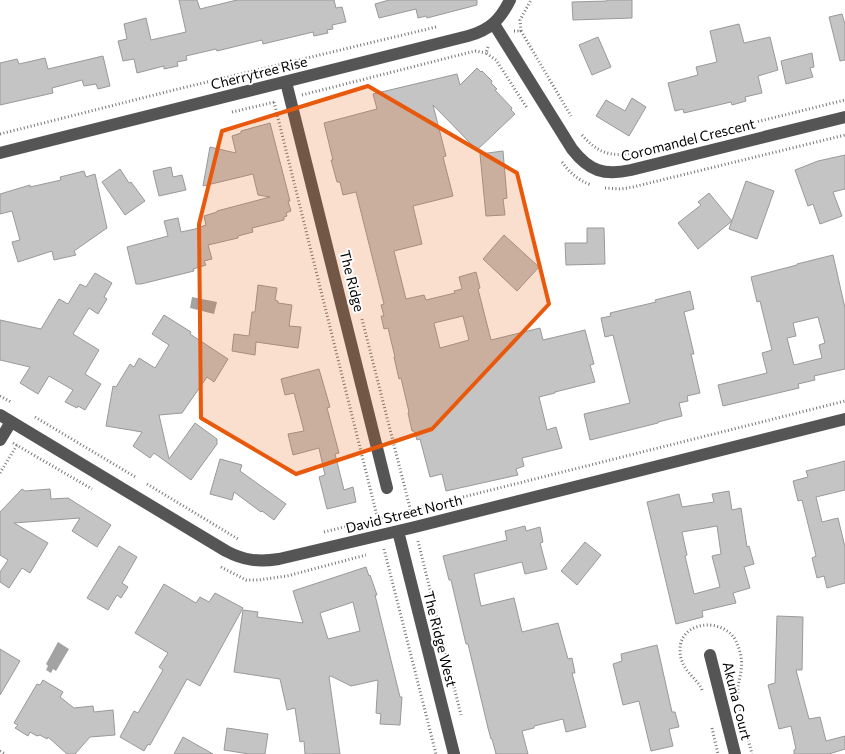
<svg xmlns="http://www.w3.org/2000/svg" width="845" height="754" viewBox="0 0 845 754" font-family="Commissioner,sans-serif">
	<rect width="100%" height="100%" fill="#fff"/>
	<!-- water -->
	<path fill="#a3a3a3" d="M192 297 217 302 214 314 190 308Z
		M58 642 69 649 56 671 53 669 51 673 46 670 48 666 46 664Z"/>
	<!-- building -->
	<path fill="#c4c4c4" stroke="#999" fill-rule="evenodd" d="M179 0H197L200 9 237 0H334L336 8 342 7 346 22 332 25 333 29 327 30 328 33 314 36 313 32 263 44 262 40 217 51 216 49 186 56 187 60 177 62 178 66 164 69V66L137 73 134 59 123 61 118 41 127 39 124 24 146 18 151 40 186 32Z
		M389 0H477V5L427 18 426 16 418 18 416 9 379 18 375 4Z
		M607 0H632V18L573 20 572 2 607 1Z
		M842 14 845 24V60L840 61 829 17Z
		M739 24 744 43 770 37 778 70 758 76 762 93 745 97 746 101 732 105 731 102 684 113 683 109 675 111 668 83 698 75 696 67 717 62 710 31Z
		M598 37 611 67 592 75 579 45Z
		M812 53 814 67 810 68 813 77 786 84 781 61Z
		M103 56 110 86 98 89 96 84 84 86 82 80 52 88 53 93 0 105V63L17 59 19 64 45 58 48 69Z
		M477 68 481 72 482 71 492 81 491 83 497 89 495 90 512 108 511 110 515 114 477 150 433 105 446 156 443 157 453 196 413 206 422 244 394 251 406 299 424 295 426 300 455 293 454 291 462 289 459 277 476 272 480 288 478 289 491 340 540 328 543 340 585 330 594 364 590 365 595 382 555 392V393L539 397 547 430 556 427 562 448 522 458 524 466 516 469 518 475 446 491 442 474 430 477 420 439 417 440 414 431H412L408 413 409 412 401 378 399 379 394 357H395L388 328 384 329 381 316H384L381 305 384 304 356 192 343 195 340 182H337L331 160H333L324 123 377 109 373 94 457 74 460 85ZM463 316 469 340 440 348 434 323Z
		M632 98 646 107 629 136 596 116 606 100 625 111Z
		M270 123 290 201H288L291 211 286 213 287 216 284 217V220L252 228 253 232 238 236V238L208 245 212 259 204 261 206 265 193 269 194 271 141 284H136L127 247 168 236 164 221 178 218 181 232 195 229 206 225 204 216 217 212V211L270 197 258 195 253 174 203 186 210 147 236 153 232 136 241 133V131Z
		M503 151 507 198 503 199 505 215 486 216 480 154Z
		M845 155V189L833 192 842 216 820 224 813 204 808 206 795 170 818 161Z
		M171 167 173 177 182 175 186 190 159 196 153 171Z
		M120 169 129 183 131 182 145 201 125 215 102 182Z
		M84 171 86 177 95 174 107 228 74 251 76 255 54 260 52 251 18 262 12 242 20 240 12 211 0 214V194L30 185V187L61 180 60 177Z
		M746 181 774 191 757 239 729 229Z
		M709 193 732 221 698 249 678 223 701 205 698 202Z
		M587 228H604L605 264 566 265 565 243H587Z
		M504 235 539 267 517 291 483 259Z
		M833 255 845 308V369L814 376 815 380 798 384 799 388 723 406 718 385 767 373 762 353 772 350 760 301 757 302 751 277 797 265V264ZM818 317 825 343 819 345 822 358 794 365 787 338 796 336 793 323Z
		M95 273 112 283 104 297 107 299 98 314 89 308 73 334 99 350 85 374 101 384 85 410 78 406 77 408 65 402 73 390 49 376 38 394 20 383 30 367 0 360V320L41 329 59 299 68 304 80 284 86 287Z
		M258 285 277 288 275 300 278 301V303L292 305 289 326 301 327 298 348 256 342 255 355 232 351 234 334 249 336 252 312H255Z
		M690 291 694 309 684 312 694 354H691L700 393 687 396 688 401 679 403 682 416 658 422V423L590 440 584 414 630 403 613 335 605 337 601 318 611 316 610 313 656 302 655 300Z
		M164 315 191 332 190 334 228 359 214 382 207 377 182 413 159 415 169 459 195 423 217 439V444L191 480 154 453 150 458 133 446 142 432 106 426 113 386 116 387 130 364 134 367 139 358 155 368 169 345 152 334Z
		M319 369 330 407 327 408 339 453 335 454 344 490 353 487 356 502 327 509 319 477 325 475 319 448 293 455 288 434 304 431 294 393 285 395 281 379Z
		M220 459 242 465 240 471 286 504 274 520 262 511 261 512 234 492 232 500 210 494Z
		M845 461V490L816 497 822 522 838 518 845 547V583L827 588 824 576 817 578 812 558 816 556 802 500 798 501 793 481 808 477 806 471Z
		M22 489 25 491 50 489 51 499 68 498 111 525 97 547 72 531 80 518 14 523 48 543 30 573 22 568 9 588 0 582V572L8 560 0 555V512Z
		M729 491 732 510 741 508 747 547 749 546 754 564 744 567 750 588 733 593 736 603 702 611 703 617 676 624 647 502 679 494 682 507 714 502 712 494ZM717 526 721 554 712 556 720 587 694 594 685 556 687 555 682 532Z
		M525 526 526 531 540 527 543 542 540 543 547 569 525 574 522 562 474 574 481 606 514 598 522 632 558 623 568 659 572 658 575 673H572L586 727 566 732 563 719 534 726V728L522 731 528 754H496L492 739H491L488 728 468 644H466L451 580H449L443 556 507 540 505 531Z
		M585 542 601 555 577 585 561 571Z
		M119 546 137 557 122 583 128 587 121 598 117 595 108 610 87 598Z
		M366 567 369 576 370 575 377 595H375L400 697H402L400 725 380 724 381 714 376 713 378 680 351 686 331 676 329 677 340 754H305L304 741 300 742 295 708 287 710 280 679 234 672 243 610 258 612 257 617 303 623 293 591ZM353 602 360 631 328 639 320 613Z
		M164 584 196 603 200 597 209 602 215 593 243 608 200 686 187 679 150 745 148 744 144 751 120 737 134 711 138 713 163 670 159 667 168 653 135 633Z
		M777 616 803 617 802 670H796L809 719 820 717 826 741 845 736V749L829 754H794V750L796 749 791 726 779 729 768 685 775 683Z
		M657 645 672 712H675L679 727 669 729 673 746 651 751 639 701 623 705 613 664 622 661 621 654Z
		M0 649 20 661 0 695Z
		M43 680 63 692 60 697 74 708 93 706 94 712 113 710 115 735 90 737 75 754H67L48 737 47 739 40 735 37 736 30 732 28 736 15 728 18 725 14 723 37 684 40 685Z
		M227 728 268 734 265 754H249L224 750Z
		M183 737 213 754H174Z"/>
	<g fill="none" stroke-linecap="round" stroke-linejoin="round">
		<!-- path -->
		<path stroke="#777" stroke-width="3" stroke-dasharray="1 2.5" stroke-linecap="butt" d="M514 31H521L571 116
			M521 31 520 20 531 0
			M488 47 486 53 496 60 527 108
			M302 95 471 52 476 51 486 53
			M274 102 378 520
			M232 112 275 102
			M724 130 845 100
			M0 134 174 90 436 27
			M582 135C598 153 610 157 633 153
			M562 162C570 173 578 180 591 185
			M605 188 621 189 633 187 845 135
			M362 319 411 512
			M0 396 11 402
			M35 417 137 478
			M13 443 92 489
			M0 473 17 445
			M147 484 238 539
			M324 532 845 401
			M418 541 461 715
			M384 549 436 754
			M221 567 246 580H258L287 576 366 555
			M702 690C700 684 695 680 691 675 685 669 680 660 680 651 679 620 724 617 736 641 740 650 743 661 741 671 740 679 737 686 738 694 740 714 747 734 752 754
			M712 728 718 754
			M0 751 5 754"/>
		<!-- minor -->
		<path stroke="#555" stroke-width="12" d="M494 24 572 149C589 171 604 176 631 170L845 117
			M286 82 387 488
			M0 153 468 36C490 30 500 20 510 0
			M0 415 226 551C245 561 259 562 279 559L415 527 845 419
			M0 440 11 422
			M398 531 454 754
			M710 655 735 754"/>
	</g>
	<!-- marked area -->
	<path fill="#e8590c" fill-opacity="0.2" stroke="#e8590c" stroke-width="4" stroke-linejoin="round" d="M368 86 517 173 549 304 432 429 296 474 201 418 199 224 222 131Z"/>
	<g text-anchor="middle" stroke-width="4" stroke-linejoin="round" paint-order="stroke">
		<!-- street labels -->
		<g font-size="14" fill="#000" stroke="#fff">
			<text transform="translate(259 73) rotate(-14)" y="5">Cherrytree Rise</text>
			<text transform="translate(688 140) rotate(-14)" y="5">Coromandel Crescent</text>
			<text transform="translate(352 281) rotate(76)" y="5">The Ridge</text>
			<text transform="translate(404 514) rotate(-14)" y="5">David Street North</text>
			<text transform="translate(440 639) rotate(76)" y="5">The Ridge West</text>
			<text transform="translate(737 701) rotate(76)" y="5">Akuna Court</text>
		</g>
	</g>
</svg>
